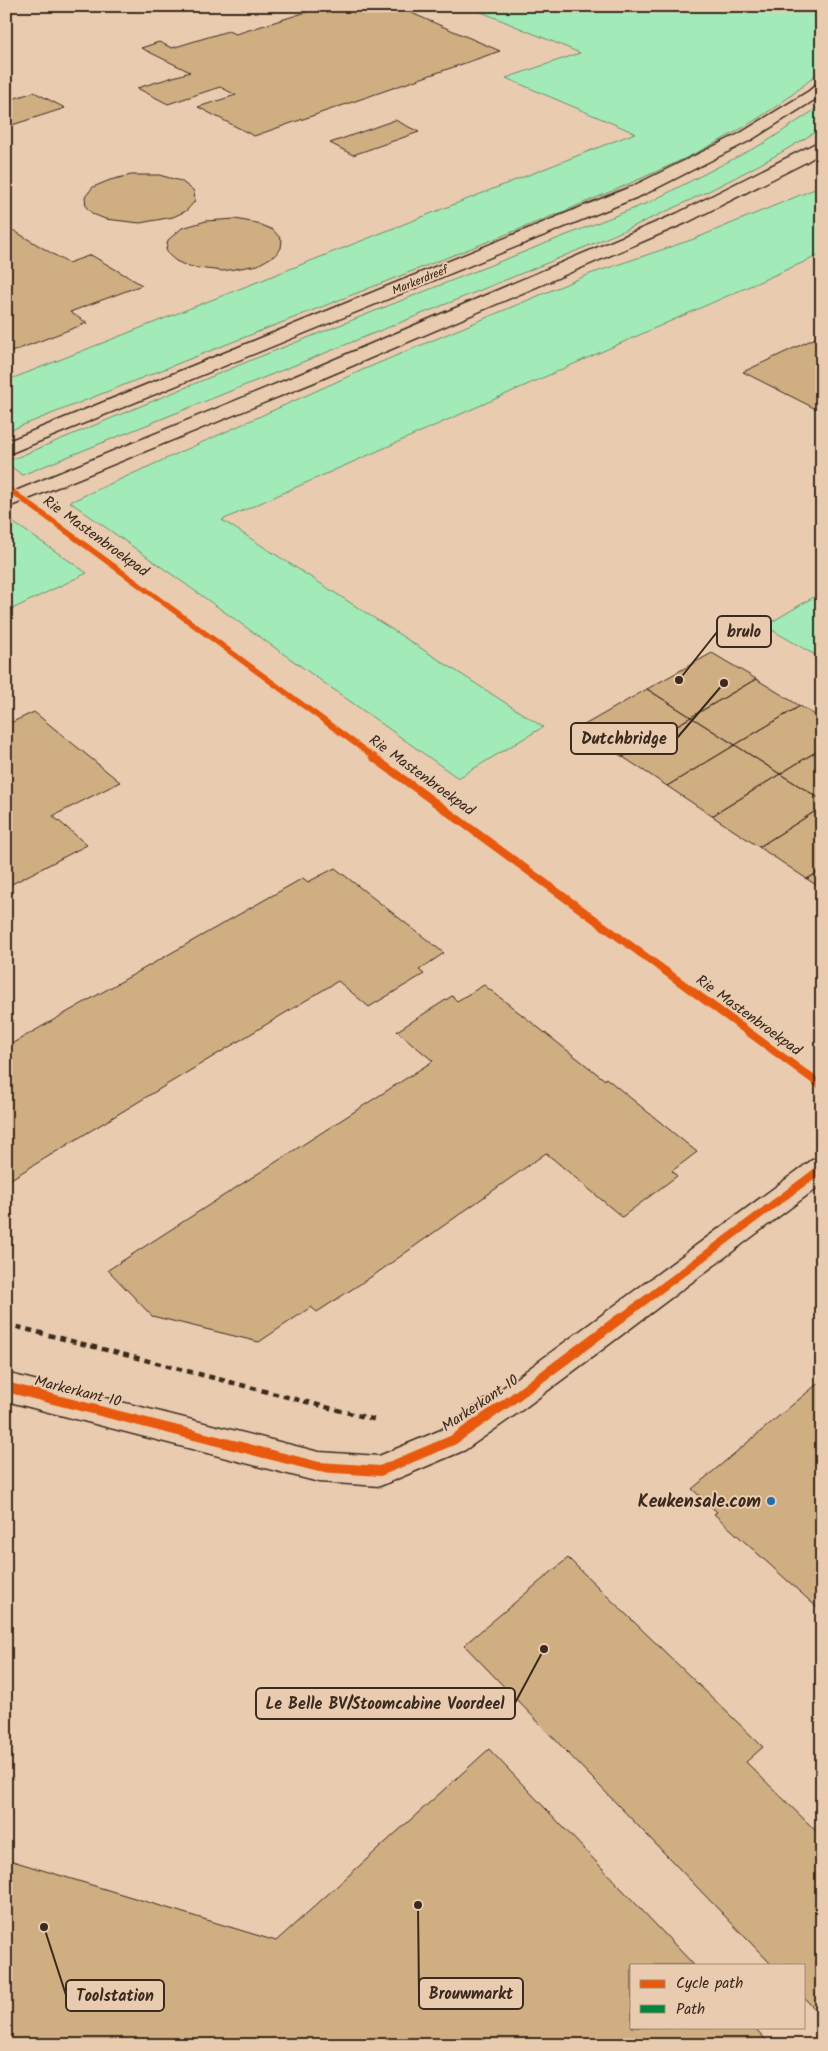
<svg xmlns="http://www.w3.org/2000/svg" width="828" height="2051" viewBox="0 0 828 2051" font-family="Kalam,sans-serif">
	<rect width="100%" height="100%" fill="#e9ccb0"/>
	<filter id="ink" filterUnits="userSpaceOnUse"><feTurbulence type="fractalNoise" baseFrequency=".02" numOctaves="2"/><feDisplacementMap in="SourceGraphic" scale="10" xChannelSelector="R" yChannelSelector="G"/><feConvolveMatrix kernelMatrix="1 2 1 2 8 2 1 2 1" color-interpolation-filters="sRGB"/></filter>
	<g filter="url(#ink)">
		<!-- green -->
		<path fill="#a2ebb8" stroke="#6e8a6b" d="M467 6H789L822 13V69C763 125 690 157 617 189 556 215 495 239 433 263 291 319 148 375 6 432V381L635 133 506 78 580 53Z
			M822 105V128C709 199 584 248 461 298 315 357 169 416 22 475L6 462 254 359 650 202 766 142Z
			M822 186V254L222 520 543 727 458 778 70 502 367 368 590 274 694 239Z
			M6 523H14L87 573 6 612Z
			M822 592V659L765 626Z"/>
		<!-- building -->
		<path fill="#cfae82" stroke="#3b2a1e" d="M326 6H395L500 51 254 136 198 107 236 95 220 87 168 104 137 88 190 72 141 48 159 42 172 48 228 31 236 34Z
			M34 92 65 108 9 126 6 125V101Z
			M395 120 419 132 353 155 330 143Z
			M131 175H159L181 181 194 191 195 201 186 211 173 217 140 223 105 219 93 214 86 207 85 197 93 187 110 180Z
			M235 219 257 223 273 230 282 240 281 248 277 254 258 265 223 271 189 267 176 261 168 254 166 249 168 240 182 228 206 221Z
			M6 226 68 263 91 255 142 285 70 312 87 323 6 354Z
			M822 335V412L743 372Z
			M712 653 756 679 691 717 647 689Z
			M756 679 800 706 735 745 691 717Z
			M647 689 691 717 623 757 579 728Z
			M800 706 822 719V748L780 774 735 745Z
			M34 712 120 782 53 816 87 845 6 887V725Z
			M691 717 735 745 667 786 623 757Z
			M735 745 780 774 712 816 667 786Z
			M822 748V800L780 774Z
			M780 774 822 800V807L759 847 712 816Z
			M822 807V870L807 879 759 847Z
			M335 868 444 953 419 970 424 974 369 1007 338 981 6 1182V1047L303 878 308 882Z
			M822 870V889L807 879Z
			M484 985 605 1080 606 1078 697 1152 672 1171 677 1176 622 1217 546 1153 377 1273 317 1312 311 1307 259 1342 152 1316 108 1270 433 1061 397 1031 452 996 457 1001Z
			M822 1380V1612L714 1514 717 1512 692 1489Z
			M568 1558 763 1747 746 1762 822 1837V2016L804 1998V1965H772L464 1645Z
			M489 1749 694 1965H632V2027H754L769 2043 768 2045H6V1859L276 1941Z"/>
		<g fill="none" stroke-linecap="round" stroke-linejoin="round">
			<!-- minor casing -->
			<g stroke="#3b2a1e" stroke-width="3">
				<path id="minor" d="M822 1157V1184L522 1410 465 1450 380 1486 319 1482 6 1401V1373L319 1452 379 1456 441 1430 500 1390 812 1160Z"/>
			</g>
			<!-- secondary casing -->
			<g stroke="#3b2a1e" stroke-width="3">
				<path id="secondary" d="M822 83V95L819 97 751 140 645 194 6 455V442L633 186 739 134 809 91 817 84Z
					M822 140V152L806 162 688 222 312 383 6 508V495L298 375 676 214Z"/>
			</g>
			<!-- path -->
			<path stroke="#3b2a1e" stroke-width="4.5" stroke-dasharray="6 5" stroke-linecap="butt" d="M6 1324 376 1420"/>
			<!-- minor -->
			<use href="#minor" fill="#e9ccb0" fill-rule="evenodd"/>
			<!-- secondary -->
			<use href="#secondary" fill="#e9ccb0" fill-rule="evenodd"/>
			<!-- quiet -->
			<path stroke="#00873e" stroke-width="4" stroke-dasharray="8 4" stroke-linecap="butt" d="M809 6 822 9"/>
			<!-- cycleway-far2 casing -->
			<g stroke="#e9ccb0" stroke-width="8">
				<path id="cycleway-far2" d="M6 487 375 758"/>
			</g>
			<!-- cycleway-far1 casing -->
			<g stroke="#e9ccb0" stroke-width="11">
				<path id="cycleway-far1" d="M373 757 822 1086
					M620 1319 822 1168"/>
			</g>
			<!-- cycleway casing -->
			<g stroke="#e9ccb0" stroke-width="13">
				<path id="cycleway" d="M6 1387 319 1467 380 1471 453 1440 511 1400 622 1317"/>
			</g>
			<!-- cycleway-far2 -->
			<use href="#cycleway-far2" stroke="#e8590c" stroke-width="5.5"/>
			<!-- cycleway-far1 -->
			<use href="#cycleway-far1" stroke="#e8590c" stroke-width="8"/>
			<!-- cycleway -->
			<use href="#cycleway" stroke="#e8590c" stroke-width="10"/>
		</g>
	</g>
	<!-- markers -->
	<circle fill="#1f6fb2" stroke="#e9ccb0" stroke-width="2" cx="771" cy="1501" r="5"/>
	<g text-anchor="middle" stroke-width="4" stroke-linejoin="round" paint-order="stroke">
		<!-- far-street labels -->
		<g font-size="12" fill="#3b2a1e" stroke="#e9ccb0">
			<text transform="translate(420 280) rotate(-22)" y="4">Markerdreef</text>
		</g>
		<!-- street labels -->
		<g font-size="15" fill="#3b2a1e" stroke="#e9ccb0">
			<text transform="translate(96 536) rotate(36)" y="5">Rie Mastenbroekpad</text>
			<text transform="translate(422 775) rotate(36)" y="5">Rie Mastenbroekpad</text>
			<text transform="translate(749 1015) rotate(36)" y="5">Rie Mastenbroekpad</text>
			<text transform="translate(78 1391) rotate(14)" y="5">Markerkant 10</text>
			<text transform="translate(480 1403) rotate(-34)" y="5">Markerkant 10</text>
		</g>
		<!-- near-poi labels -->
		<g font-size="18" font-weight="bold" fill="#3b2a1e" stroke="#e9ccb0" text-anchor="end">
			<text x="761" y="1507">Keukensale.com</text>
		</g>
	</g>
	<!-- callouts -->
	<path fill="none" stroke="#3b2a1e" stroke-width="2" d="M679 680L717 632M724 683L677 738M544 1649L515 1703M418 1905L419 1994M44 1927L66 1995"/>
	<g fill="#3b2a1e" stroke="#e9ccb0" stroke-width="2">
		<circle cx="679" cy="680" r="5"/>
		<circle cx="724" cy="683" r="5"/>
		<circle cx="544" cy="1649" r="5"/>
		<circle cx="418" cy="1905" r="5"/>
		<circle cx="44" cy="1927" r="5"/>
	</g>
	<g fill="#e9ccb0" stroke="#3b2a1e" stroke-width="2">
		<rect x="717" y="616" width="54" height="31" rx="5"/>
		<rect x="571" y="723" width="106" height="31" rx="5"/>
		<rect x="256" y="1688" width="259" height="31" rx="5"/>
		<rect x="419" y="1978" width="104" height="31" rx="5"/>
		<rect x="66" y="1980" width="98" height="31" rx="5"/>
	</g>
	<g font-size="16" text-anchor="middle" font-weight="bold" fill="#3b2a1e">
		<text x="744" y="637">brulo</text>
		<text x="624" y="744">Dutchbridge</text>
		<text x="385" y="1709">Le Belle BV/Stoomcabine Voordeel</text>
		<text x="471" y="1999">Brouwmarkt</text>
		<text x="115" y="2001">Toolstation</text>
	</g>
	<!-- margin -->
	<rect width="828" height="2051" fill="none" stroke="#e9ccb0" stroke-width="25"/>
	<rect x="12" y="12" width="803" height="2026" fill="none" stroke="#3b2a1e" stroke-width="2" filter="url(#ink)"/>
	<!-- legend -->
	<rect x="630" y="1964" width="175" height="65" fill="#e9ccb0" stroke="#a38b76"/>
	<rect x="640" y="1980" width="25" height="8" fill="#e8590c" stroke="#a38b76"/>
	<text x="676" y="1988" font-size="15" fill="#3b2a1e">Cycle path</text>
	<rect x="640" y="2005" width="25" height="8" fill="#00873e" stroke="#a38b76"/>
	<text x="676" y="2014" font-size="15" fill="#3b2a1e">Path</text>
</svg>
